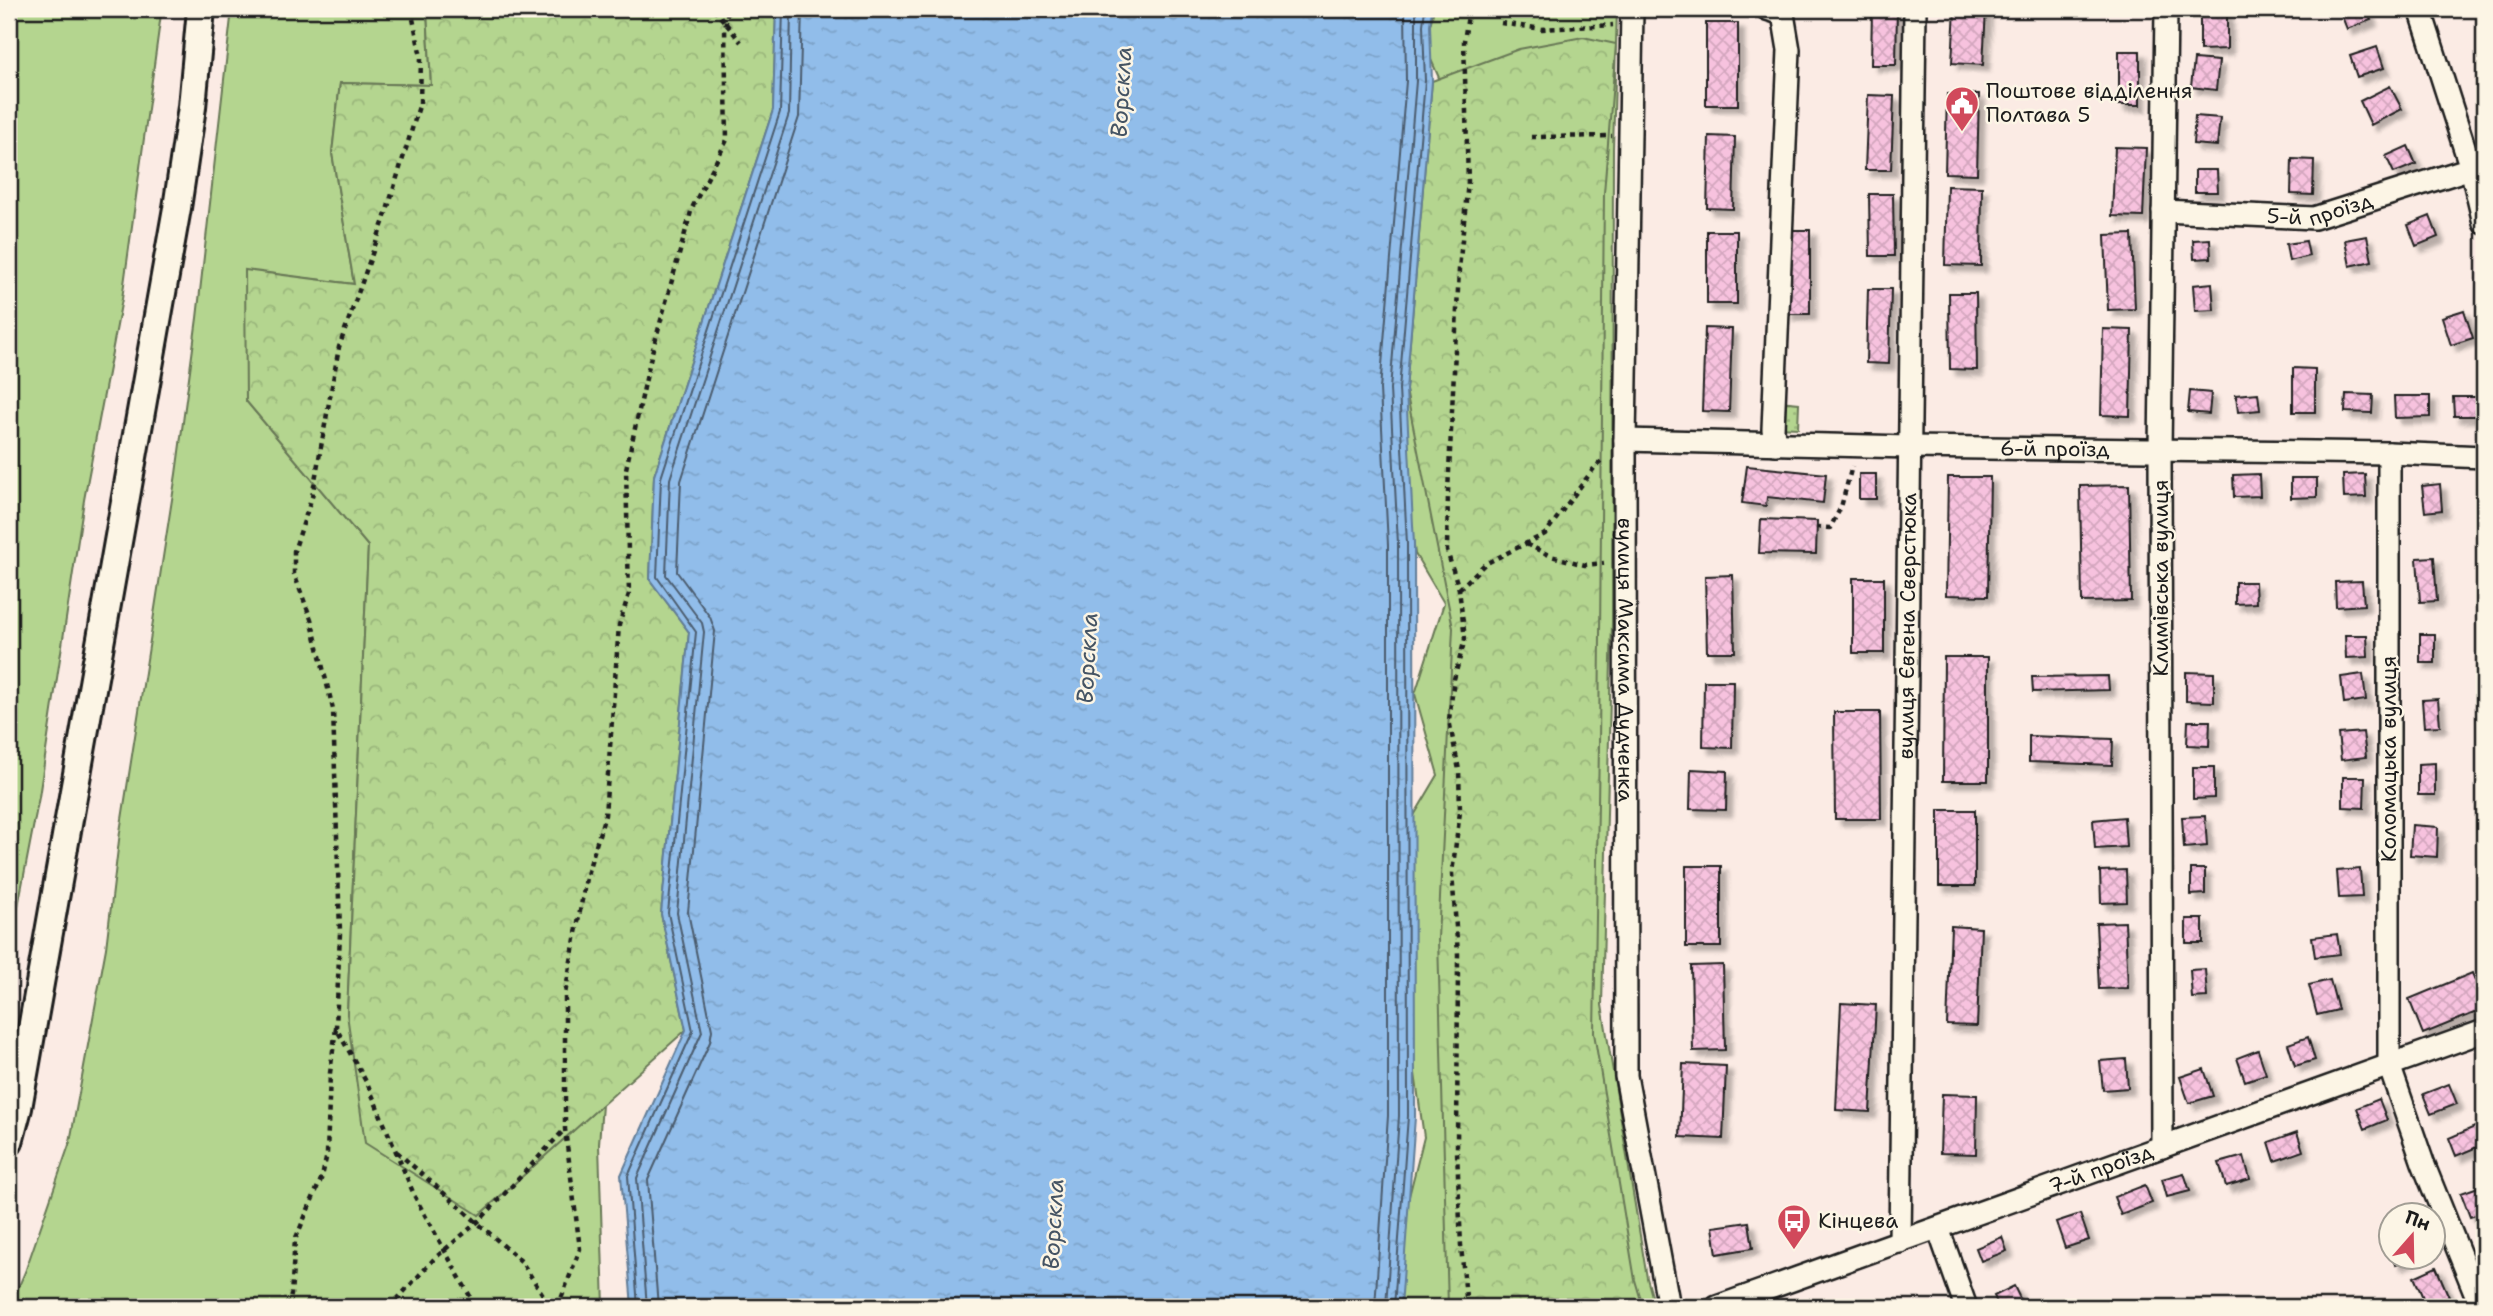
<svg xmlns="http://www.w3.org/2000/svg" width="2493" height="1316" viewBox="0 0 2493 1316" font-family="'Shantell Sans',sans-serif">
	<defs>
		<pattern id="forest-crowns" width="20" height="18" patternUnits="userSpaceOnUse" patternTransform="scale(1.75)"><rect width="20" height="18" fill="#b4d58f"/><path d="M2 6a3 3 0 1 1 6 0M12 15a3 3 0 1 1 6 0" fill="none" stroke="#9ab67b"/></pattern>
		<pattern id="park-dots" width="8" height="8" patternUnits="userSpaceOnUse" patternTransform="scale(1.75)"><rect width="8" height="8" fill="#b4d58f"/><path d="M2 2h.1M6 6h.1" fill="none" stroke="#9ab67b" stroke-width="1.8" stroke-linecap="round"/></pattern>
		<pattern id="water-ripples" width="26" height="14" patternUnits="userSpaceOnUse" patternTransform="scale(1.75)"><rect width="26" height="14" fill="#91bdea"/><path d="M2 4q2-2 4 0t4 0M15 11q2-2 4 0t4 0" fill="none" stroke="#7ca2c8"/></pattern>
		<pattern id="building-cross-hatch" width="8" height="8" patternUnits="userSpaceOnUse" patternTransform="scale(1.75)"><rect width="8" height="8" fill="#f7c2de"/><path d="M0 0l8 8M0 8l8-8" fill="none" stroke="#d3a6be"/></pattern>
		<filter id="shadow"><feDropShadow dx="6" dy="6" stdDeviation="2" flood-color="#0004"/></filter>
	</defs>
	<rect width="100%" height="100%" fill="#fbebe4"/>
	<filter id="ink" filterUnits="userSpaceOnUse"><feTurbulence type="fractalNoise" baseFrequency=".0143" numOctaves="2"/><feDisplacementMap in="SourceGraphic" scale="14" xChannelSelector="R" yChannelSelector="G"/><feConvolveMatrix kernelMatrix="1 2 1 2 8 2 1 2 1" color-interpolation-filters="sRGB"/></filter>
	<g filter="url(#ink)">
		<!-- grass -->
		<path fill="#b4d58f" stroke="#687856" stroke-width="2" d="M9 9H161V14L122 299 84 500 39 797 9 953Z
			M232 9H427L431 85 340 83 332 153 354 284 246 271V401L368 546 347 1014 479 1215 602 1105 599 1144 604 1307H10L25 1272 70 1142 106 948 120 832 176 474 197 318Z
			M1434 9H1617L1613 149 1612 622 1602 1005 1647 1278 1655 1307H1397L1396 1248 1424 1137 1405 1002 1406 829 1438 775 1415 694 1444 603 1415 554 1408 500 1406 390 1440 80 1425 46Z"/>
		<!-- forest -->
		<path fill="url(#forest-crowns)" stroke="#687856" stroke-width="2" d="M427 9H776L773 110 654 476 650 580 689 632 661 914 686 1030 479 1215 365 1143 347 1014 368 546 246 401 245 270 354 284 332 153 340 83 431 85Z
			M1583 37 1616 44 1604 193 1599 745 1594 1033 1635 1280 1643 1307H1448L1438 939 1453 628 1406 390 1432 81 1519 49Z"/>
		<!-- park -->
		<path fill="url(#park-dots)" stroke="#687856" stroke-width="2" d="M1779 401 1799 403 1798 428 1778 427Z"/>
		<!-- water -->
		<path fill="url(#water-ripples)" stroke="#627d98" stroke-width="2" d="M776 9H1432L1430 25 1432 81 1406 390 1414 544 1415 1117 1401 1307H632L621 1175 686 1030 661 914 689 632 650 580 654 476 773 110Z"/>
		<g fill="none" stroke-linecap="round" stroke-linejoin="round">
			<!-- shore -->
			<path stroke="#4b5c6e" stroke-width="2" d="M638 1307 628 1176 693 1031 668 913 696 632 657 577 661 478 780 112 783 9
				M647 1307 637 1178 702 1032 677 913 704 632 702 623 666 575 670 479 789 114 791 9
				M658 1307 648 1180 710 1042 712 1030 688 912 715 631 710 617 677 572 681 481 799 117 802 9
				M1375 1307 1388 1116V545L1380 389 1406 81 1405 9
				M1386 1307 1399 1116 1398 544 1390 389 1416 81V9
				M1394 1307 1408 1116 1407 544 1399 389 1425 81 1423 25 1425 9"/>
		</g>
		<!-- building -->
		<path fill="url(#building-cross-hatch)" stroke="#1c1c1c" stroke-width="2" filter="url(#shadow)" d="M1872 9H1897L1896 65H1871Z
			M1955 9H1986L1983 65 1952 63Z
			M2339 9H2366L2371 20 2347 29Z
			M2200 13H2227V49L2200 50Z
			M1706 23H1738V105H1706Z
			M2377 47 2384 68 2357 77 2350 56Z
			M2119 51H2140V105H2119Z
			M2194 59 2219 61 2216 90 2191 87Z
			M2390 86 2402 109 2371 125 2360 101Z
			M1947 94H1979L1977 174 1945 173Z
			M1868 95 1894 96 1891 170H1865Z
			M2195 116 2220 118 2217 146 2193 144Z
			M1709 136 1735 137 1733 209 1707 208Z
			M2408 146 2416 164 2394 173 2386 156Z
			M2115 147 2146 148 2143 217 2112 216Z
			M2292 159 2314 160 2313 195 2291 194Z
			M2195 170H2217L2218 192H2195Z
			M1947 186 1982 187 1981 266 1945 265Z
			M1869 194H1893L1894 256H1870Z
			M2430 216 2438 237 2416 246 2408 225Z
			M1788 230H1810V314H1787Z
			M1707 231H1737V304H1707Z
			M2132 234 2135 309 2108 310 2105 235Z
			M2367 236 2372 261 2350 266 2345 240Z
			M2210 239 2211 258 2194 259 2193 240Z
			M2306 241 2309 256 2289 261 2286 244Z
			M2212 283 2214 310 2195 311 2193 285Z
			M1868 289H1891L1889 364 1866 363Z
			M1949 293H1976L1977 370 1950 369Z
			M2464 310 2473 338 2451 345 2442 317Z
			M1705 328 1732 329 1729 412 1702 411Z
			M2103 329 2132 330 2130 416 2101 415Z
			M2293 368 2315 369V412H2293Z
			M2190 391 2211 393 2209 414 2188 412Z
			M2258 393 2260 410 2238 412 2236 395Z
			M2346 394 2373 395 2372 413 2345 412Z
			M2394 396H2430V417L2395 418Z
			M2453 397H2483V416H2454Z
			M1747 466 1826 474 1823 503 1767 497 1766 506 1742 503Z
			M1859 474H1876V499H1859Z
			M2259 474 2260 496 2234 497 2233 475Z
			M2365 474 2366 497 2344 498 2343 475Z
			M1948 477H1990L1988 596 1946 595Z
			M2291 478H2317V497L2291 498Z
			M2440 484 2442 510 2425 512 2422 486Z
			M2129 485 2131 601 2082 602 2080 486Z
			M1761 519 1817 521 1816 554 1759 553Z
			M2434 557 2437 601 2420 602 2417 558Z
			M1733 575 1735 652H1707L1705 576Z
			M1853 578H1884V653H1853Z
			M2362 581 2364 605 2336 607 2335 582Z
			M2235 582H2255L2256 603 2235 604Z
			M2420 634H2435V663H2420Z
			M2345 635H2367L2368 657 2346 658Z
			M1944 657H1988V781H1943Z
			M2186 672 2214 673V702L2186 701Z
			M2363 674 2366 700 2344 703 2341 677Z
			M2108 676 2109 690 2033 692 2032 677Z
			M1704 681H1733L1732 748 1703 747Z
			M2438 699 2440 726 2424 727 2422 700Z
			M1834 712H1880L1881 819H1835Z
			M2188 721H2210L2209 746 2187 745Z
			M2363 732 2366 757 2341 760 2338 734Z
			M2029 736 2113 739 2112 765 2029 762Z
			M2435 763V795H2418V764Z
			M2193 767H2214V798L2193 799Z
			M1691 769 1727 771 1726 810 1690 809Z
			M2343 777H2365L2364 808 2343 807Z
			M1939 810H1975V886H1939Z
			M2205 816 2207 846 2184 848 2182 817Z
			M2124 817 2126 847 2095 849 2093 820Z
			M2412 825 2438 827 2437 857 2410 855Z
			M1686 866H1721V947H1686Z
			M2191 869H2205V894L2191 895Z
			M2360 869 2362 897 2339 898 2337 871Z
			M2126 870 2127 902 2101 903 2100 871Z
			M2186 919H2203V943H2186Z
			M2125 922 2128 988 2099 989 2096 923Z
			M1951 926 1981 928 1977 1026 1947 1025Z
			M2337 934 2340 954 2315 957 2312 937Z
			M1723 965 1725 1050 1693 1051 1691 966Z
			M2205 969 2207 997 2192 998 2190 970Z
			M2472 973 2484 1001V1009L2423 1034 2409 999Z
			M2330 980 2338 1010 2317 1015 2309 985Z
			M1841 1003 1876 1005 1870 1112 1836 1110Z
			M2308 1037 2315 1060 2295 1066 2288 1044Z
			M2258 1050 2266 1074 2245 1081 2237 1058Z
			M2126 1059 2128 1088 2103 1090 2100 1061Z
			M1683 1064 1726 1066 1723 1139 1680 1137Z
			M2204 1069 2213 1096 2189 1103 2180 1077Z
			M2449 1084 2457 1104 2431 1114 2423 1094Z
			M1942 1094 1977 1095 1976 1154 1940 1153Z
			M2379 1099 2387 1120 2365 1129 2357 1108Z
			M2484 1123V1144L2456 1156 2449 1138Z
			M2297 1132 2303 1151 2275 1161 2269 1142Z
			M2244 1156 2250 1179 2226 1186 2219 1163Z
			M2184 1173 2190 1191 2167 1197 2162 1179Z
			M2145 1185 2152 1203 2121 1215 2114 1197Z
			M2484 1185V1212L2470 1217 2461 1193Z
			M2080 1214 2089 1240 2065 1248 2056 1222Z
			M1749 1222 1753 1248 1717 1254 1713 1227Z
			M2002 1237 2007 1251 1981 1261 1976 1248Z
			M2393 1256H2416L2396 1264Z
			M2436 1267 2449 1297 2427 1307 2414 1277Z
			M2014 1286 2024 1307H1999L1994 1296Z"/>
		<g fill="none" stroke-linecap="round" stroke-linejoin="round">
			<!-- minor casing -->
			<g stroke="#1c1c1c" stroke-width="26">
				<g id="minor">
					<path id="s1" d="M1632 9 1625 440 1626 1076 1669 1307"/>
					<path d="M1767 9 1783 14 1789 50 1773 429 1775 444"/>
					<path d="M2420 9 2471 168 2484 223"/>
					<path id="s2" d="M2163 211 2314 218 2471 168"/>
					<path id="s3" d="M1625 440 1909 447 2389 453 2484 457"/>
					<path d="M2389 453V1065L2423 1163 2481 1307"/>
					<path d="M2162 1147 2160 450 2166 9"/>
					<path d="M1938 1228 1966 1307"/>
					<path id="s4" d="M1900 1242 1915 9"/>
					<path id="s5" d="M1717 1307 2484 1031"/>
				</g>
			</g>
			<!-- major casing -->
			<g stroke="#1c1c1c" stroke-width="32">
				<path id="major" d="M9 1142 18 1108 177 208 192 107 201 9"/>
			</g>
			<!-- path -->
			<path stroke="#1c1c1c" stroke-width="4.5" stroke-dasharray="5 5" stroke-linecap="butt" d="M411 9 421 57 420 103 384 220 339 347 312 497 294 551V574L311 619 333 709 340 932 336 1028 368 1085 415 1197 476 1307
				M714 9 741 42
				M1501 23 1542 29 1613 25
				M1531 137 1612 136
				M1816 527 1830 528 1841 507 1852 466
				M1526 544 1551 556 1585 565 1604 563
				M1459 589 1485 564 1545 534 1595 467 1604 459
				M397 1152 521 1261 551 1307
				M288 1307 291 1295 295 1240 322 1177 327 1154 330 1073 336 1028
				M390 1307 435 1258 480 1220 565 1129
				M558 1307 580 1249 565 1129V994L586 878 605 815 619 625 629 594 626 469 651 356 692 208 727 140 725 28 728 9
				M1467 1307 1461 1246 1457 1151 1458 954 1452 873 1460 812 1459 770 1449 720 1454 679 1465 639 1459 589 1447 551 1448 492 1459 269 1468 182 1464 41 1469 9"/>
			<!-- minor -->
			<use href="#minor" stroke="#fcf5e5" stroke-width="21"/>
			<!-- major -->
			<use href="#major" stroke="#fcf5e5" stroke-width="26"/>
		</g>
	</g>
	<!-- icons -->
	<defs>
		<g id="civic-pin" transform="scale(1.75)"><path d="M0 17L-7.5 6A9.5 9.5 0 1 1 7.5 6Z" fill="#d1495b" stroke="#fcf5e5"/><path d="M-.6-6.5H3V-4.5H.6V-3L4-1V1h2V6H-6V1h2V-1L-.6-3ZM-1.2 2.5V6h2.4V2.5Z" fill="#fff"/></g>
		<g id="bus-pin" transform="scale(1.75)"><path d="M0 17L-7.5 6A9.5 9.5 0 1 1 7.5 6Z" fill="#d1495b" stroke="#fcf5e5"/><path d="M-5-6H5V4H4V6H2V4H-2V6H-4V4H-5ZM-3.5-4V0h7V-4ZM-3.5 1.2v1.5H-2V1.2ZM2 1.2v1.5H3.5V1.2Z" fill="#fff"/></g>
	</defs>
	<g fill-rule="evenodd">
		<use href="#civic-pin" x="1962" y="103"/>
		<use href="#bus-pin" x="1794" y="1221"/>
	</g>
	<g text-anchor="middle" stroke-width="5" stroke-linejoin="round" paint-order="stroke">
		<!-- poi labels -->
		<g font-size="21" fill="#1c1c1c" stroke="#fcf5e5" text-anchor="start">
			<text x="1986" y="98">Поштове відділення<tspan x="1986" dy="24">Полтава 5</tspan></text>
			<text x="1818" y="1228">Кінцева</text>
		</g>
		<!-- street labels -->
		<g font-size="21" fill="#1c1c1c" stroke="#fcf5e5">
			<text dy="7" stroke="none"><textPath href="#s2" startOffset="158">5-й проїзд</textPath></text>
			<text dy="7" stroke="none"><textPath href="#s3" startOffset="430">6-й проїзд</textPath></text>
			<text transform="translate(2161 578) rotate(-90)" y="7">Климівська вулиця</text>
			<text dy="7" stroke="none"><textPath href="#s4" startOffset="616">вулиця Євгена Сверстюка</textPath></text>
			<text dy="7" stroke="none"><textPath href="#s1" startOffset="651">вулиця Максима Дудченка</textPath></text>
			<text transform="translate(2389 759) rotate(-90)" y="7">Коломацька вулиця</text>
			<text dy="7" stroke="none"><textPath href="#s5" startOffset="408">7-й проїзд</textPath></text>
		</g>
		<!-- water labels -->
		<g font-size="23" font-style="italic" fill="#455464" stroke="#fcf5e5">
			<text transform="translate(1121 92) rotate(-87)" y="8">Ворскла</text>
			<text transform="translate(1087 658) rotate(-87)" y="8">Ворскла</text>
			<text transform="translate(1053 1224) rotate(-87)" y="8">Ворскла</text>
		</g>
	</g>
	<!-- margin -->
	<rect width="2493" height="1316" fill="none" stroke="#fcf5e5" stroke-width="35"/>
	<rect x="18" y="18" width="2458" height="1281" fill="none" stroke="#1c1c1c" stroke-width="2.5" filter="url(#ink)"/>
	<!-- north arrow -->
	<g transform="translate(2412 1236) rotate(20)"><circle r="33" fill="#fcf5e5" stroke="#a29e95" stroke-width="2"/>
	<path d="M0-5L12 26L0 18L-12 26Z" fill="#d1495b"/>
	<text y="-10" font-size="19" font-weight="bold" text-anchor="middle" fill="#1c1c1c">Пн</text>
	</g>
</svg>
